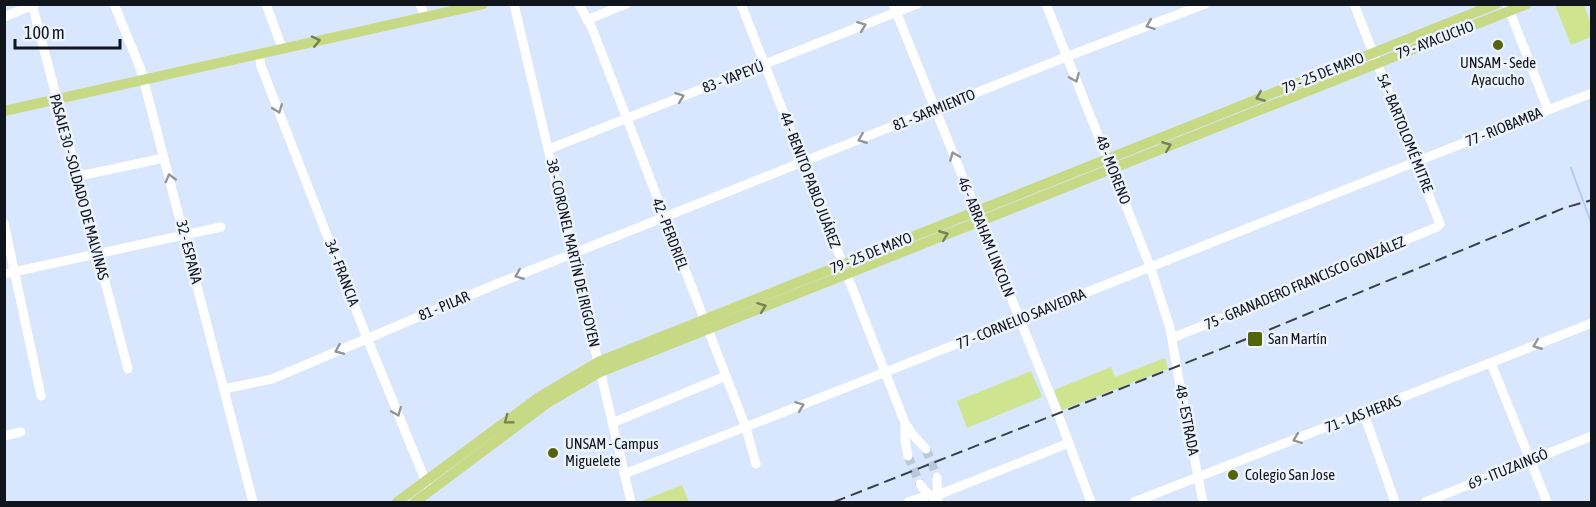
<svg xmlns="http://www.w3.org/2000/svg" width="1596" height="507" viewBox="0 0 1596 507" font-family="'Asap Condensed',sans-serif">
	<rect width="100%" height="100%" fill="#d9e7fe"/>
	<!-- green -->
	<path fill="#cee48f" d="M1555 5H1584L1591 24V37L1571 45Z
		M1165 358 1168 369 1062 410 1054 390 1111 367 1115 377Z
		M1031 371 1042 397 967 428 957 401Z
		M682 485 689 502H639Z"/>
	<g fill="none" stroke-linecap="round" stroke-linejoin="round">
		<!-- stream -->
		<path stroke="#b1ccf7" stroke-width="2" d="M1571 168 1592 225"/>
		<!-- minor-tunnel -->
		<path stroke="#bbc8dc" stroke-width="9" stroke-dasharray="9 4.5" stroke-linecap="butt" d="M926 449 937 477
			M908 456 920 484"/>
		<!-- minor -->
		<path stroke="#fff" stroke-width="9" d="M32 4 128 369
			M114 4 141 70 253 502
			M266 4 282 48
			M420 4 425 17
			M514 4 631 502
			M579 4 592 28 746 428 756 464
			M741 4 905 423 912 434 926 449
			M893 4 1058 414 1091 502
			M1046 4 1150 266 1170 328 1178 375 1203 502
			M1507 4 1548 110
			M4 17 35 4
			M587 20 626 4
			M259 54 261 66 367 338 428 487
			M549 149 917 4
			M79 176 164 158
			M4 223 41 396
			M4 274 221 227
			M1172 338 1300 287 1309 280 1437 227 1440 224 1354 4
			M1491 363 1547 502
			M224 389 272 379 489 287 1066 57 1205 4
			M1364 414 1395 502
			M612 423 726 376
			M905 423V440L908 456
			M4 436 21 432
			M624 474C948 350 1268 218 1592 93
			M937 477 938 502
			M920 484 925 491 937 500
			M938 495 1069 443
			M908 502 930 495
			M1134 502 1592 323
			M1425 502 1592 436"/>
		<!-- major -->
		<path stroke="#c8d985" stroke-width="10" d="M4 111 483 4
			M397 502 539 397 598 362 1496 4
			M415 502 546 404 600 372 1527 4"/>
		<!-- rail -->
		<path stroke="#393f4a" stroke-width="2" stroke-dasharray="12 6" stroke-linecap="butt" d="M834 502 1254 336 1564 208 1592 200"/>
	</g>
	<!-- one-way arrows -->
	<defs><path id="oneway-chevron" d="M-2-3.5L2.5 0L-2 3.5" fill="none" stroke-width="1.6" stroke-linecap="round" stroke-linejoin="round" transform="scale(1.5)"/></defs>
	<g stroke="#939699">
		<use href="#oneway-chevron" transform="translate(1150 25) rotate(159)"/>
		<use href="#oneway-chevron" transform="translate(862 26) rotate(-21)"/>
		<use href="#oneway-chevron" transform="translate(1075 78) rotate(67)"/>
		<use href="#oneway-chevron" transform="translate(680 97) rotate(-21)"/>
		<use href="#oneway-chevron" transform="translate(278 109) rotate(69)"/>
		<use href="#oneway-chevron" transform="translate(862 139) rotate(158)"/>
		<use href="#oneway-chevron" transform="translate(954 156) rotate(-112)"/>
		<use href="#oneway-chevron" transform="translate(170 178) rotate(-105)"/>
		<use href="#oneway-chevron" transform="translate(519 275) rotate(158)"/>
		<use href="#oneway-chevron" transform="translate(1537 345) rotate(158)"/>
		<use href="#oneway-chevron" transform="translate(339 350) rotate(157)"/>
		<use href="#oneway-chevron" transform="translate(800 406) rotate(-21)"/>
		<use href="#oneway-chevron" transform="translate(397 412) rotate(68)"/>
		<use href="#oneway-chevron" transform="translate(1297 439) rotate(159)"/>
	</g>
	<g stroke="#758156">
		<use href="#oneway-chevron" transform="translate(316 41) rotate(-13)"/>
		<use href="#oneway-chevron" transform="translate(1260 97) rotate(158)"/>
		<use href="#oneway-chevron" transform="translate(1167 146) rotate(-22)"/>
		<use href="#oneway-chevron" transform="translate(944 235) rotate(-22)"/>
		<use href="#oneway-chevron" transform="translate(762 307) rotate(-21)"/>
		<use href="#oneway-chevron" transform="translate(508 420) rotate(143)"/>
	</g>
	<!-- markers -->
	<g fill="#53640b" stroke="#eef4fd" stroke-width="2">
		<circle cx="1498" cy="45" r="6"/>
		<rect x="1247" y="331" width="16" height="16" rx="3"/>
		<circle cx="553" cy="453" r="6"/>
		<circle cx="1233" cy="475" r="6"/>
	</g>
	<g text-anchor="middle" stroke-width="5" stroke-linejoin="round" paint-order="stroke">
		<!-- street labels -->
		<g font-size="15" fill="#10151d" stroke="#eef4fd">
			<text transform="translate(1435 40) rotate(-21)" y="5">79 - AYACUCHO</text>
			<text transform="translate(1323 73) rotate(-22)" y="5">79 - 25 DE MAYO</text>
			<text transform="translate(733 77) rotate(-21)" y="5">83 - YAPEYÚ</text>
			<text transform="translate(934 110) rotate(-22)" y="5">81 - SARMIENTO</text>
			<text transform="translate(1504 127) rotate(-22)" y="5">77 - RIOBAMBA</text>
			<text transform="translate(1405 133) rotate(68)" y="5">54 - BARTOLOMÉ MITRE</text>
			<text transform="translate(1113 170) rotate(69)" y="5">48 - MORENO</text>
			<text transform="translate(810 180) rotate(69)" y="5">44 - BENITO PABLO JUÁREZ</text>
			<text transform="translate(79 187) rotate(75)" y="5">PASAJE 30 - SOLDADO DE MALVINAS</text>
			<text transform="translate(670 234) rotate(69)" y="5">42 - PERDRIEL</text>
			<text transform="translate(986 237) rotate(68)" y="5">46 - ABRAHAM LINCOLN</text>
			<text transform="translate(189 252) rotate(76)" y="5">32 - ESPAÑA</text>
			<text transform="translate(573 253) rotate(77)" y="5">38 - CORONEL MARTÍN DE IRIGOYEN</text>
			<text transform="translate(871 253) rotate(-22)" y="5">79 - 25 DE MAYO</text>
			<text transform="translate(342 273) rotate(69)" y="5">34 - FRANCIA</text>
			<text transform="translate(1305 283) rotate(-23)" y="5">75 - GRANADERO FRANCISCO GONZÁLEZ</text>
			<text transform="translate(444 306) rotate(-23)" y="5">81 - PILAR</text>
			<text transform="translate(1021 319) rotate(-22)" y="5">77 - CORNELIO SAAVEDRA</text>
			<text transform="translate(1363 414) rotate(-21)" y="5">71 - LAS HERAS</text>
			<text transform="translate(1187 420) rotate(79)" y="5">48 - ESTRADA</text>
			<text transform="translate(1508 469) rotate(-22)" y="5">69 - ITUZAINGÓ</text>
		</g>
		<!-- poi labels -->
		<g font-size="15" fill="#10151d" stroke="#eef4fd" text-anchor="start">
			<text x="1498" y="68" text-anchor="middle">UNSAM - Sede<tspan x="1498" dy="17">Ayacucho</tspan></text>
			<text x="1268" y="344">San Martín</text>
			<text x="565" y="449">UNSAM - Campus<tspan x="565" dy="17">Miguelete</tspan></text>
			<text x="1245" y="480">Colegio San Jose</text>
		</g>
	</g>
	<!-- border -->
	<rect width="1596" height="507" fill="none" stroke="#10151d" stroke-width="12"/>
	<!-- scale -->
	<path d="M15 39v9h105v-9" fill="none" stroke="#10151d" stroke-width="3"/>
	<text x="24" y="39" font-size="18" fill="#10151d" stroke="#eef4fd" stroke-width="4.5" paint-order="stroke">100 m</text>
</svg>
